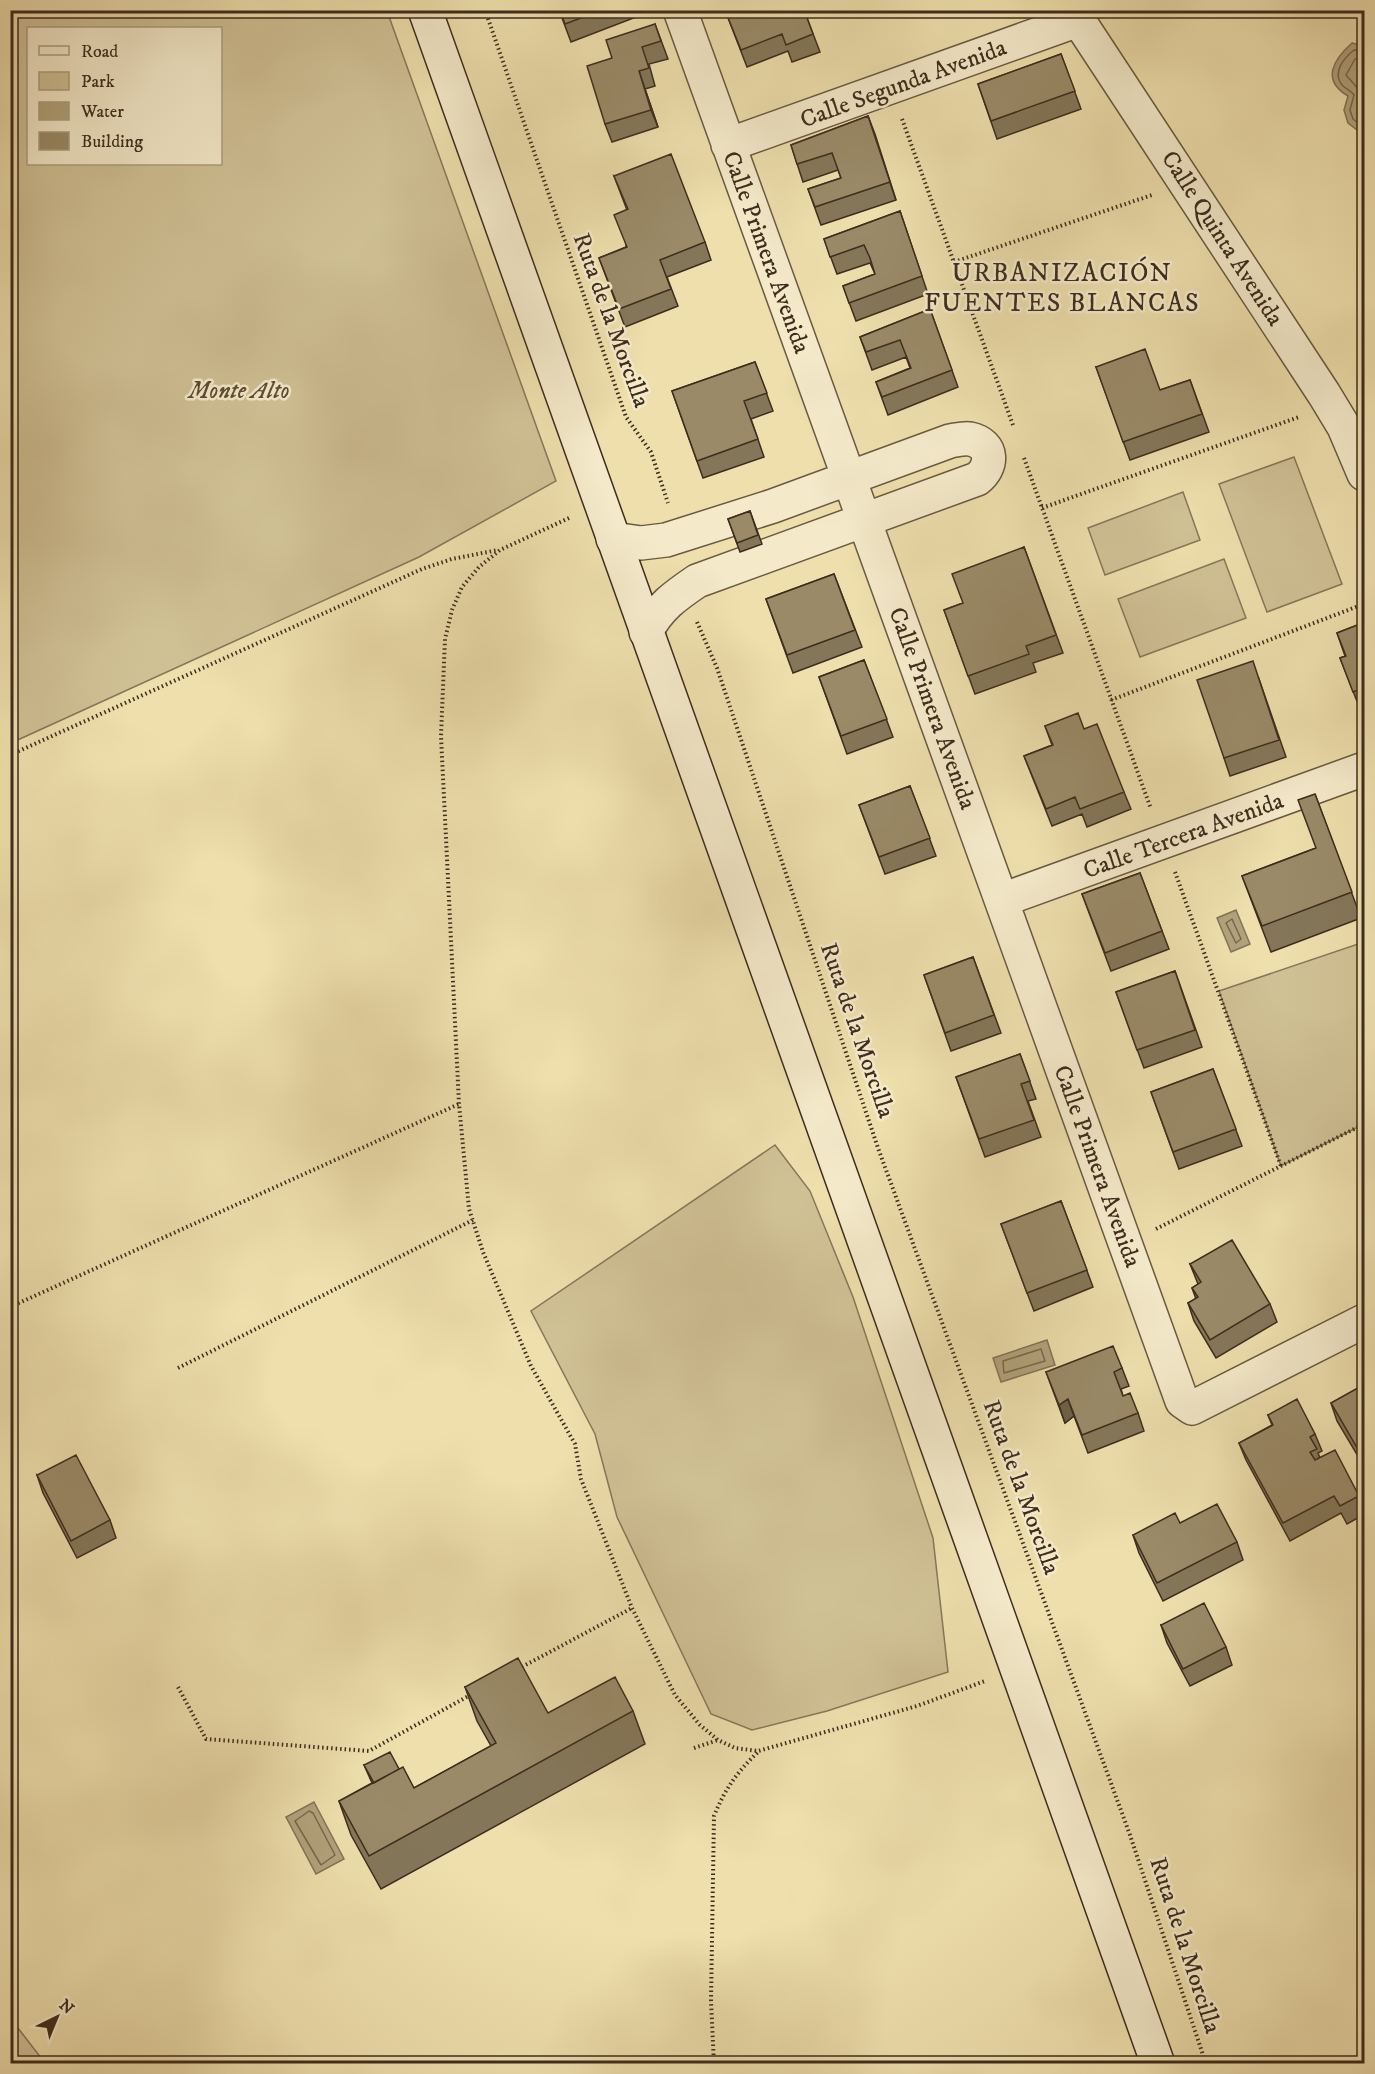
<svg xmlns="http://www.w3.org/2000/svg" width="1375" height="2074" viewBox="0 0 1375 2074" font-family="'IM FELL DW Pica',serif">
	<rect width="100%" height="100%" fill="#eedfad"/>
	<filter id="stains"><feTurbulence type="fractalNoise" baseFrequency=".00333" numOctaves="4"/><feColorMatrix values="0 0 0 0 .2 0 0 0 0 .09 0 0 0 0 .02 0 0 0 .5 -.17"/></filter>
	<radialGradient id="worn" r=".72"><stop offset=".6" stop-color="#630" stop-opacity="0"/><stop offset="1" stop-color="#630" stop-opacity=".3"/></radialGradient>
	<!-- green -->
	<path fill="#d0c195" stroke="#877759" stroke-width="1.5" fill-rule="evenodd" d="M10 11H387L556 481 419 557 11 743ZM220 28V164H28V28Z
		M1294 457 1342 584 1267 612 1219 484Z
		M1183 492 1200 540 1105 575 1088 528Z
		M1224 559 1246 618 1140 657 1118 599Z
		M1364 942V1124L1281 1166 1219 991Z
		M775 1145 810 1191 853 1297 933 1538 948 1672 827 1711 752 1730 711 1714 617 1517 595 1434 531 1311Z
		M11 2019 45 2063H11Z"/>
	<!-- water -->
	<path fill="#b2a27c" stroke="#847356" stroke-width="1.5" d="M1352 43 1364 46V127L1357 130 1348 123 1344 110 1348 96C1321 80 1333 60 1352 43Z
		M1236 910 1250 944 1231 952 1217 918Z
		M1047 1340 1055 1365 1001 1382 993 1358Z
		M314 1802 344 1859 316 1874 286 1817Z"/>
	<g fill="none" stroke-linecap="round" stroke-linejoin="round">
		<!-- shore -->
		<path stroke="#78684c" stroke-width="1.5" d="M1364 51 1354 50C1344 58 1332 72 1342 85 1346 89 1351 91 1354 95L1350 110 1353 119 1358 123 1364 122
			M1364 59H1355L1346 75 1360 91 1358 111 1364 114
			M1232 919 1241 939 1236 943 1226 923Z
			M1041 1349 1045 1361 1004 1373 1003 1361Z
			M309 1811 313 1813 335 1855 321 1865 295 1821Z"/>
		<!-- street casing -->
		<g stroke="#6a5a41" stroke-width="36">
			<path id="street" d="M680 10 1182 1401 1192 1408 1364 1321
				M1069 10 1081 24 1324 394 1344 427 1364 474
				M728 145 1078 20
				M613 539 641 543 666 540 773 506 950 441C957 440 964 438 970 439 994 444 993 467 977 479L697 581C675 596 659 607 646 632
				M1002 900 1364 769"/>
		</g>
		<!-- secondary casing -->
		<g stroke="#3e2d1d" stroke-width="36">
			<path id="secondary" d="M425 10 1158 2064"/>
		</g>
		<!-- path -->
		<path stroke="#3e2d1d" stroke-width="4" stroke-dasharray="1.5 3" stroke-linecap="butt" d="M485 10 626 417 651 452 668 503
			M902 119 1013 425
			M954 262 1152 195
			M1024 458 1151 809
			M1042 508 1299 417
			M569 518 500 550 479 567 462 587 452 610 445 639 441 736 459 1104 469 1209 483 1252 531 1366 575 1444 581 1479 632 1608 675 1695 700 1725 718 1740 735 1748 758 1751 917 1706 985 1681
			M697 622 717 668 878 1148 1130 1835 1206 2064
			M1111 700 1364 604
			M10 755 422 569 452 559 498 550
			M1175 872 1281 1166
			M1156 1229 1364 1124
			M10 1307 459 1104
			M178 1368 473 1220
			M518 1669 632 1608
			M178 1687 206 1739 369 1751 472 1694
			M694 1748 718 1740
			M714 2064 711 2001 714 1816C725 1789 737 1772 758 1752"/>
		<!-- street -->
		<use href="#street" stroke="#f4eaca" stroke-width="33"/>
		<!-- secondary -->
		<use href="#secondary" stroke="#f4eaca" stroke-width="33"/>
	</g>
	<!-- wall -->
	<path fill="#847759" stroke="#3e2d1d" stroke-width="1.5" d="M559 10H634L636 17 571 42Z
		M725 10H804L820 52 792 62 788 51 747 67Z
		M655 24 668 59 649 64 655 86 645 89 658 127 612 142 605 124 612 58Z
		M1061 54 1081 109 997 139 978 84Z
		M868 116 896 200 821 225 808 189 841 178 838 170 803 182 791 145Z
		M614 176 705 242 711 260 667 277 678 306 625 327 599 258 626 247 627 210Z
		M900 211 928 294 856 321 843 286 875 274 870 263 837 274 824 239Z
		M930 309 958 387 888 415 876 382 910 368 906 357 872 370 860 337Z
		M755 362 773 411 751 419 764 457 703 478 672 391Z
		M1096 367 1160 390 1190 380 1209 432 1130 460Z
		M750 511 762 544 740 552 728 519Z
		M1024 547 1063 653 1033 663 1036 672 975 694 944 610 963 603Z
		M834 574 862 647 793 673 766 599Z
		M1365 622V707L1360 709 1340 658 1345 656 1337 633Z
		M864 660 893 737 847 754 819 677Z
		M1259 679 1286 757 1230 776 1224 758Z
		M1045 726 1084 729 1124 792 1131 809 1087 827 1082 814 1052 826 1024 756 1052 745Z
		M910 786 936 856 885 874 859 805Z
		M1315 794 1361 918 1271 952 1242 876 1316 848Z
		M1140 873 1169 949 1111 971 1082 894Z
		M973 957 1001 1033 951 1051 924 975Z
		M1175 971 1202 1047 1144 1068 1116 992Z
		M1020 1054 1036 1099 1028 1101 1041 1137 985 1157 956 1077Z
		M1213 1069 1242 1146 1179 1169 1151 1092Z
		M1061 1201 1093 1287 1034 1311 1001 1224Z
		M1190 1264 1270 1304 1277 1322 1216 1358 1194 1321 1188 1303 1196 1299 1192 1288 1198 1284Z
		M1122 1368 1129 1386 1121 1389 1123 1396 1138 1413 1144 1431 1088 1453 1074 1416 1065 1423 1046 1372Z
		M1365 1384V1468L1337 1421 1331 1403Z
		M1268 1415 1315 1434 1322 1451 1318 1453 1320 1458 1359 1496 1365 1511V1514L1347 1524 1341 1513 1290 1541 1246 1460 1239 1443 1272 1425Z
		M37 1475 110 1520 116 1538 77 1558 43 1493Z
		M1180 1523 1237 1542 1243 1560 1163 1601 1139 1553 1133 1535Z
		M1161 1625 1226 1647 1232 1665 1190 1686 1167 1643Z
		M465 1687 548 1713 633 1711 645 1744 381 1889 351 1835 339 1801 372 1783 364 1765 399 1769 414 1788 491 1746 477 1721Z"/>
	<!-- shaded-wall -->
	<path fill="#6c6149" stroke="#3e2d1d" stroke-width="1.5" d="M639 71 645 89 658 127 651 110Z
		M868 116 875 134 896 200Z
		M1068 1399 1074 1416 1065 1423 1059 1405Z"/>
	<!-- building -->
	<path fill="#9a8a68" stroke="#3e2d1d" stroke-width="1.5" d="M560 10H602L565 24Z
		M725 10H804L813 34 786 45 782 34 741 50Z
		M655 24 661 41 642 47 649 68 639 71 651 110 605 124 587 66 612 58 606 40Z
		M1061 54 1075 91 991 121 978 84Z
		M868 116 890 182 815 207 808 189 841 178 832 153 797 164 791 145Z
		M671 154 705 242 660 260 671 289 619 309 599 258 627 247 614 215 628 209 614 176Z
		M900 211 922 276 849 303 843 286 875 274 870 258 864 245 830 257 824 239Z
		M930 309 952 370 882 397 876 382 911 368 900 340 866 352 860 337Z
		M1145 349 1160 390 1190 380 1202 414 1123 442 1096 367Z
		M755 362 767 393 744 401 758 439 697 461 672 391Z
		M750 511 758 535 737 543 728 519Z
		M1024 547 1056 635 1026 646 1029 654 968 676 944 610 963 603 952 574Z
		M834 574 855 630 787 655 766 599Z
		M1365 622V687L1353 692 1340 658 1346 656 1337 633Z
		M864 660 887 719 841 736 819 677Z
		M1253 661 1279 740 1224 758 1197 680Z
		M1078 713 1084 729 1097 724 1124 792 1080 809 1075 797 1046 809 1024 756 1053 745 1045 726Z
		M910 786 930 838 879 857 859 805Z
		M1315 794 1352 892 1262 926 1242 876 1316 848 1298 800Z
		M1140 873 1162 931 1105 953 1082 894Z
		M973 957 994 1015 945 1033 924 975Z
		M1175 971 1195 1030 1137 1050 1116 992Z
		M1020 1054 1030 1081 1021 1084 1034 1120 979 1139 956 1077Z
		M1213 1069 1236 1129 1173 1152 1151 1092Z
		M1061 1201 1087 1270 1027 1293 1001 1224Z
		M1232 1240 1270 1304 1210 1340 1188 1303 1198 1297 1192 1288 1201 1282 1190 1264Z
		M1113 1346 1122 1368 1114 1372 1123 1396 1130 1393 1138 1413 1082 1435 1068 1399 1059 1405 1046 1372Z
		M1365 1384V1450L1360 1453 1331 1403Z
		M1297 1399 1315 1434 1310 1437 1317 1449 1310 1452 1315 1460 1335 1450 1359 1496 1340 1506 1334 1496 1283 1523 1239 1443 1273 1425 1268 1415Z
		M76 1455 110 1520 71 1541 37 1475Z
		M1217 1504 1237 1542 1157 1583 1133 1535 1175 1513 1180 1523Z
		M1204 1603 1226 1647 1183 1669 1161 1625Z
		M518 1658 548 1713 615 1677 633 1711 369 1856 339 1801 403 1767 414 1788 496 1743 465 1687Z
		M390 1752 399 1769 374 1783 364 1765Z"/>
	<g text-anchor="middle" stroke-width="5" stroke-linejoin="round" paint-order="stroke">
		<!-- street labels -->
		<g font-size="24" fill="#3e2d1d" stroke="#f4eaca">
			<text transform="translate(903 83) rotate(-20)" y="8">Calle Segunda Avenida</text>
			<text transform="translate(1223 238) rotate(57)" y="8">Calle Quinta Avenida</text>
			<text transform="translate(767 252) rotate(70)" y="8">Calle Primera Avenida</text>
			<text transform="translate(612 320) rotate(70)" y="8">Ruta de la Morcilla</text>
			<text transform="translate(933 708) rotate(70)" y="8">Calle Primera Avenida</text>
			<text transform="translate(1183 835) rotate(-20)" y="8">Calle Tercera Avenida</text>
			<text transform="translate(858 1030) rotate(71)" y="8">Ruta de la Morcilla</text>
			<text transform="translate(1098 1166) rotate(70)" y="8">Calle Primera Avenida</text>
			<text transform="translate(1022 1487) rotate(70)" y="8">Ruta de la Morcilla</text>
			<text transform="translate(1186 1945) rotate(72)" y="8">Ruta de la Morcilla</text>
		</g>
		<!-- park labels -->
		<g font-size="24" font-style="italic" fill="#5b4b35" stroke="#f4eaca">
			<text x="239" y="398">Monte Alto</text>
		</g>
		<!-- neighbourhood labels -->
		<g font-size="26" letter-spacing="1.5" fill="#3e2d1d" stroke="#f4eaca">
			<text x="1062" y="281">URBANIZACIÓN<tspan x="1062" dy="30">FUENTES BLANCAS</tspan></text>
		</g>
	</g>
	<!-- margin -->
	<rect width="1375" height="2074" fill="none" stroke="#eedfad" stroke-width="36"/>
	<rect x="12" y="12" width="1351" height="2050" fill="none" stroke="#3e2d1d" stroke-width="3"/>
	<rect x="18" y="18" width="1339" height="2038" fill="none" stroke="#3e2d1d" stroke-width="1.5"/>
	<!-- legend -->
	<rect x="27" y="27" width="195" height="138" fill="#f4eaca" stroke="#ab9e85" stroke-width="1.5"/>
	<rect x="39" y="46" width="30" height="9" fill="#f4eaca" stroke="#ab9e85" stroke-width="1.5"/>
	<text x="81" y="57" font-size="18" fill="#3e2d1d">Road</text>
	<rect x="39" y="72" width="30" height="18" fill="#d0c195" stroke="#ab9e85" stroke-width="1.5"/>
	<text x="81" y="87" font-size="18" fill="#3e2d1d">Park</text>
	<rect x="39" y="102" width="30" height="18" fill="#b2a27c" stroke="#ab9e85" stroke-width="1.5"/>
	<text x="81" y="117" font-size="18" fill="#3e2d1d">Water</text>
	<rect x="39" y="132" width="30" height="18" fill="#9a8a68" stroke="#ab9e85" stroke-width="1.5"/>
	<text x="81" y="147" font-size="18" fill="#3e2d1d">Building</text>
	<!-- north arrow -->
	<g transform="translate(57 2017) rotate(43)" stroke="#f4eaca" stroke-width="4.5" paint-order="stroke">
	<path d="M0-4.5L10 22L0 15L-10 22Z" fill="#3e2d1d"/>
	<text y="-9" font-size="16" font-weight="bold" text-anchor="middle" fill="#3e2d1d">N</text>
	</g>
	<rect width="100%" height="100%" filter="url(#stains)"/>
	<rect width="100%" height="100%" fill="url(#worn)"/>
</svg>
